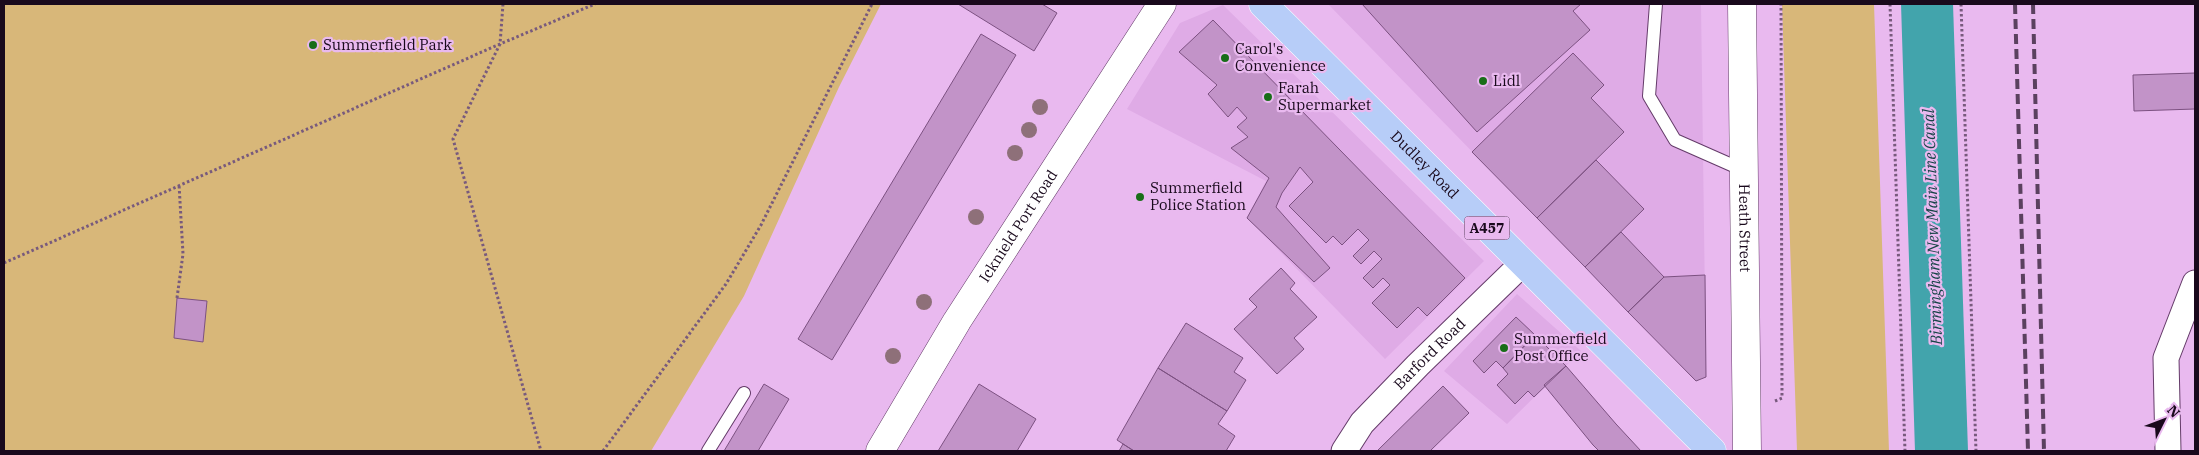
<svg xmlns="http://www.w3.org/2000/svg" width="2199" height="455" viewBox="0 0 2199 455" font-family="'IBM Plex Serif',serif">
	<rect width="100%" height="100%" fill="#e9b9ef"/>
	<!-- built -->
	<path fill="#dfabe6" d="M1328 4H1701L1706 377 1696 381Z
		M1223 5 1484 261 1385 359 1247 218 1266 181 1127 109 1180 23Z
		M1517 294 1581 351 1507 424 1444 371Z"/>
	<!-- green -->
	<path fill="#d8b779" d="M4 4H881L839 87 744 296 651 451H4Z
		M1782 4H1874L1889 451H1797Z"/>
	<!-- water -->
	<path fill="#42a4ac" d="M1901 4H1953L1968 451H1915Z"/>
	<!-- building -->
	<path fill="#c293c8" stroke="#7c5181" d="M958 4H1042L1057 13 1034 51Z
		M1362 4H1581L1573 11 1590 30 1477 132Z
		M1213 20 1465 278 1427 316 1418 307 1397 328 1372 303 1390 285 1383 278 1373 288 1363 278 1382 259 1374 251 1361 264 1353 256 1369 240 1358 229 1342 245 1333 236 1326 243 1289 206 1313 182 1300 167 1282 193 1276 207 1330 268 1314 282 1247 218 1269 178 1231 148 1248 137 1237 127 1247 118 1237 107 1228 117 1208 94 1217 85 1179 52Z
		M981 34 1016 55 832 360 798 339Z
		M1573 53 1604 85 1591 98 1624 132 1537 218 1472 152Z
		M2195 73V109L2134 111 2133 75Z
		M1596 160 1644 209 1585 267 1537 218Z
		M1621 232 1664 277 1628 312 1585 267Z
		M1281 268 1295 283 1290 289 1317 317 1294 338 1304 349 1277 374 1234 329 1257 307 1249 299Z
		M1705 275 1706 377 1696 381 1628 312 1664 277Z
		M177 298 207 301 203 342 174 338Z
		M1516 317 1535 335 1503 368 1496 361 1484 373 1473 361Z
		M1186 323 1243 358 1234 372 1246 380 1227 411 1158 368Z
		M1535 335 1566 366 1534 397 1528 391 1515 404 1497 385 1508 374 1503 368Z
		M1566 366 1616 424 1641 451H1599L1593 445 1544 385Z
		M1158 368 1227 411 1218 424 1235 436 1226 451H1134L1117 440Z
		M764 384 789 399 758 451H724Z
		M979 384 1036 419 1017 451H938Z
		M1443 386 1469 413 1430 451H1377Z
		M1123 444 1134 451H1119Z"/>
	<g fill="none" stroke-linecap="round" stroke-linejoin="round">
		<!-- lane casing -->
		<g stroke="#643b69" stroke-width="14">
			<path id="lane" d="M1656 4 1649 96 1675 140 1743 170
				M708 451 744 393"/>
		</g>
		<!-- street casing -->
		<g stroke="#643b69" stroke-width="27">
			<g id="street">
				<path id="s1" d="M1344 451 1362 423 1418 365 1522 264"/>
				<path d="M2168 451 2166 358 2195 283"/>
			</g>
		</g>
		<!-- secondary casing -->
		<g stroke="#643b69" stroke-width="29">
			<g id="secondary">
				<path id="s2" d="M1742 4 1747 451"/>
				<path id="s3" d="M880 451 957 321 1162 4"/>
			</g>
		</g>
		<!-- primary casing -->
		<g stroke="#fff" stroke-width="29">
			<g id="primary">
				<path id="s4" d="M1263 4 1712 451"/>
			</g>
		</g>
		<!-- path -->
		<path stroke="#785a7d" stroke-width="3" stroke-dasharray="2.5 2.5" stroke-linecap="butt" d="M503 4 500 44 453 139 541 451
			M1890 4 1905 451
			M1961 4 1976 451
			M4 263 500 44 595 4
			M177 298 183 254 179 184
			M1775 401 1782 398 1781 4
			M603 451 726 284 761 225 872 4"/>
		<!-- lane -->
		<use href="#lane" stroke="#fff" stroke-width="12"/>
		<!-- street -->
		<use href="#street" stroke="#fff" stroke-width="25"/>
		<!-- secondary -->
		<use href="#secondary" stroke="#fff" stroke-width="28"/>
		<!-- primary -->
		<use href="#primary" stroke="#b7cdf8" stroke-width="28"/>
		<!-- rail -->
		<path stroke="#5b415f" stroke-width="4" stroke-dasharray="10 5" stroke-linecap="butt" d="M2015 4 2028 451
			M2033 4 2044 451"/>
	</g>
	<!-- trees -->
	<g fill="#8e7079">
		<circle cx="1040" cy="107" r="8"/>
		<circle cx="1029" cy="130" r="8"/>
		<circle cx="1015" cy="153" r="8"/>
		<circle cx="976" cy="217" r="8"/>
		<circle cx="924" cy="302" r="8"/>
		<circle cx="893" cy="356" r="8"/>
	</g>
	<!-- markers -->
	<g fill="#186e18" stroke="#e9b9ef" stroke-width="2">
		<circle cx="313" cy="45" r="5"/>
		<circle cx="1225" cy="58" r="5"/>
		<circle cx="1483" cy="81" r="5"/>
		<circle cx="1268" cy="97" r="5"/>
		<circle cx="1140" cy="197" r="5"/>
		<circle cx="1504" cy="348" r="5"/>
	</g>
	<g text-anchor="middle" stroke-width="4.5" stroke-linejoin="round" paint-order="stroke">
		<!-- shield labels -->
		<rect fill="#e9b9ef" stroke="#573e5b" stroke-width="1" x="1464.5" y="216.5" width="45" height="23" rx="4"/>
		<g font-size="14" font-weight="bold" fill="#19091c">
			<text x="1487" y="233">A457</text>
		</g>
		<!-- poi labels -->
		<g font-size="15" fill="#19091c" stroke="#e9b9ef" text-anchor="start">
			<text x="323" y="50">Summerfield Park</text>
			<text x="1235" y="54">Carol's<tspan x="1235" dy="17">Convenience</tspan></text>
			<text x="1493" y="86">Lidl</text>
			<text x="1278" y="93">Farah<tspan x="1278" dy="17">Supermarket</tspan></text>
			<text x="1150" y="193">Summerfield<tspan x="1150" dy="17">Police Station</tspan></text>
			<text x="1514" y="344">Summerfield<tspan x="1514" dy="17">Post Office</tspan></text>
		</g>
		<!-- street labels -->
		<g font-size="15" fill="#19091c" stroke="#e9b9ef">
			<text dy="5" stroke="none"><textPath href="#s4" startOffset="228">Dudley Road</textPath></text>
			<text dy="5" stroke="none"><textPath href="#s3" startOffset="264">Icknield Port Road</textPath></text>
			<text dy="5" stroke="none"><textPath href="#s2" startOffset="224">Heath Street</textPath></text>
			<text dy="5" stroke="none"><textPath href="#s1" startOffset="130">Barford Road</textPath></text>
		</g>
		<!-- water labels -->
		<g font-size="16" font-style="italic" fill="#174447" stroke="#e9b9ef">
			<text transform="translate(1932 227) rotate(-92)" y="6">Birmingham New Main Line Canal</text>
		</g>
	</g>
	<!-- border -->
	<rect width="2199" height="455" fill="none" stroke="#19091c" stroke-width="10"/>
	<!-- north arrow -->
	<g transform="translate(2164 420) rotate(48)" stroke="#e9b9ef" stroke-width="4" paint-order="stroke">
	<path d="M0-4L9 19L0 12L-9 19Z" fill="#19091c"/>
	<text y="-8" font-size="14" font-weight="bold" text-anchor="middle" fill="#19091c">N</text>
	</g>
</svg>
